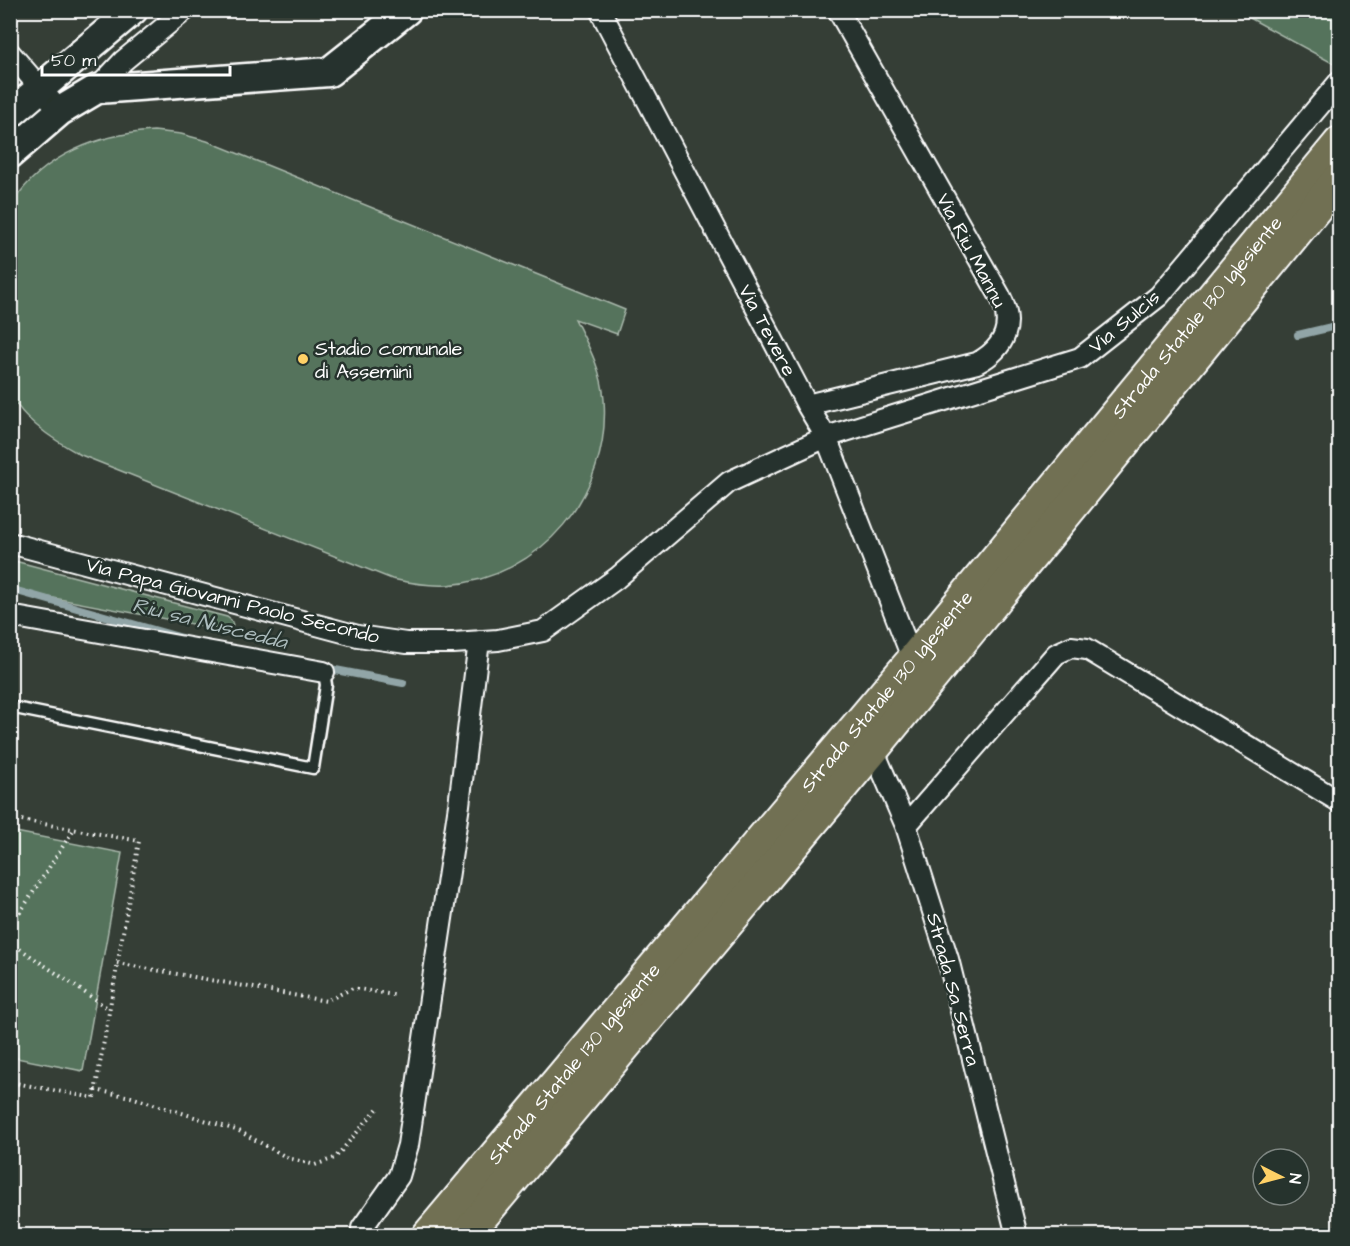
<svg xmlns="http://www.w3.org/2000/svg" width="1350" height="1246" viewBox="0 0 1350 1246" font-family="'Architects Daughter',sans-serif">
	<rect width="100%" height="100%" fill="#353e36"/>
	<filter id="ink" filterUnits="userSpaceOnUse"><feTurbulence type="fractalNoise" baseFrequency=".0167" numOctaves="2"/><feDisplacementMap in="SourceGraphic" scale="12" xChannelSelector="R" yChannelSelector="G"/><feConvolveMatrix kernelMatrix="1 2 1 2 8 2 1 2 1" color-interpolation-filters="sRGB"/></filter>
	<g filter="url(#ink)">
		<!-- green -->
		<path fill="#55735b" stroke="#aab9ad" stroke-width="1.5" d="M1237 11H1339V61L1336 65Z
			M154 131 181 134 207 141 625 310 617 334 575 319C588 345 602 370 604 400 611 494 541 578 447 585 428 586 410 583 392 579L81 455C57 442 25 422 12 397 7 388 10 371 10 361 10 323 10 285 10 247 10 237 7 210 13 202 45 154 99 134 154 131Z
			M11 560 227 617 231 620 233 625 229 630H224L11 590Z
			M11 831 122 853 83 1071 11 1057Z"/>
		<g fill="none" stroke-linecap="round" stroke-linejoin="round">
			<!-- stream -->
			<path stroke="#91a5a7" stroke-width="8" d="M1298 335 1340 325
				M10 589 182 638
				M325 668 403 683"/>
			<!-- lane casing -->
			<g stroke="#fff" stroke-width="15">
				<path id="lane" d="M10 707 313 768 326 685 324 672"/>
			</g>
			<!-- street casing -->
			<g stroke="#fff" stroke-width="24">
				<path id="street" d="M600 10 807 405 826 437 913 660
					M10 53 60 111
					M97 89 123 61 185 10
					M807 405 977 363C1005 348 1015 325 1000 296L838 10
					M10 543 358 636 406 643H453L498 640 543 631 617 578 729 482 826 437 1080 358 1159 296 1340 81
					M10 616 324 672
					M873 749 906 826 948 959 1017 1236
					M906 826 1056 654 1071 647 1087 649 1340 802
					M362 1228 399 1176 408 1145 459 805 479 641"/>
			</g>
			<!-- secondary casing -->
			<g stroke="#fff" stroke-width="33">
				<path id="secondary" d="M10 114 133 10
					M10 154 60 111 97 89 329 72 407 10"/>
			</g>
			<!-- primary casing -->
			<g stroke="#fff" stroke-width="36">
				<g id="primary">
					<path id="s1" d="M428 1236 913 660 1340 143"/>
					<path d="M465 1236 873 749 1340 178"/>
				</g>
			</g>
			<!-- path -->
			<path stroke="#fff" stroke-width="4" stroke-dasharray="1.5 4.5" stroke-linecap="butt" d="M10 818 139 841 94 1098 10 1082
				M10 928 74 829
				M10 942 109 1009
				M117 963 326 1001 353 988 394 995
				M95 1090 131 1097 239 1131 288 1158 315 1165 335 1158 377 1109"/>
			<!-- lane -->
			<use href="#lane" stroke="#26332d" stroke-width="10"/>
			<!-- street -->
			<use href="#street" stroke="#26332d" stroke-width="20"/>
			<!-- secondary -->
			<use href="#secondary" stroke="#26332d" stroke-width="28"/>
			<!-- primary -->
			<use href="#primary" stroke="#716f52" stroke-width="32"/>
		</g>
	</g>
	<!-- markers -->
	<circle fill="#ffd166" stroke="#26332d" stroke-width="2" cx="303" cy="359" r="6"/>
	<g text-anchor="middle" stroke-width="5" stroke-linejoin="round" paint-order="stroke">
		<!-- street labels -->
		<g font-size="20" fill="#fff" stroke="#26332d">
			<text transform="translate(972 250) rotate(62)" y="7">Via Riu Mannu</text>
			<text dy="7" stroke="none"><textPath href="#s1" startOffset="1198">Strada Statale 130 Iglesiente</textPath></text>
			<text transform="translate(1124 321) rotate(-40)" y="7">Via Sulcis</text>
			<text transform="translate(768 330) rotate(62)" y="7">Via Tevere</text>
			<text transform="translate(233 600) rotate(14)" y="7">Via Papa Giovanni Paolo Secondo</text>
			<text dy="7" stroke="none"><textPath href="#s1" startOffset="712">Strada Statale 130 Iglesiente</textPath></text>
			<text transform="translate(954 989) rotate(75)" y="7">Strada Sa Serra</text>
			<text dy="7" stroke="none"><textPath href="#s1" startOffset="226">Strada Statale 130 Iglesiente</textPath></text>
		</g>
		<!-- poi labels -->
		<g font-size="20" fill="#fff" stroke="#26332d" text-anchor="start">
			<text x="315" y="355">Stadio comunale<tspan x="315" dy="23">di Assemini</tspan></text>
		</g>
		<!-- water labels -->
		<g font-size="21" font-style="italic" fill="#acbcbd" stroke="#26332d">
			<text transform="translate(210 623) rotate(14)" y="7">Riu sa Nuscedda</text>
		</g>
	</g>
	<!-- margin -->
	<rect width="1350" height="1246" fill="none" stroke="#26332d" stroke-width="36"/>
	<rect x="18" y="18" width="1314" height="1210" fill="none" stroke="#fff" stroke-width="2" filter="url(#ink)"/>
	<!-- north arrow -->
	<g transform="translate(1281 1177) rotate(96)"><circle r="28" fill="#26332d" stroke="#7d8581" stroke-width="1.5"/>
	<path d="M0-4.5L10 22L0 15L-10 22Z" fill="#ffd166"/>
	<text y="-9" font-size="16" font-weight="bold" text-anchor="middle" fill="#ffffff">N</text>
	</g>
	<!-- scale -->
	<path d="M42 66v9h188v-9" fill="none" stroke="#ffffff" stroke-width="3"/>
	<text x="51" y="66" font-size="18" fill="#ffffff" stroke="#26332d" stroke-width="4.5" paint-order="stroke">50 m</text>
</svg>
